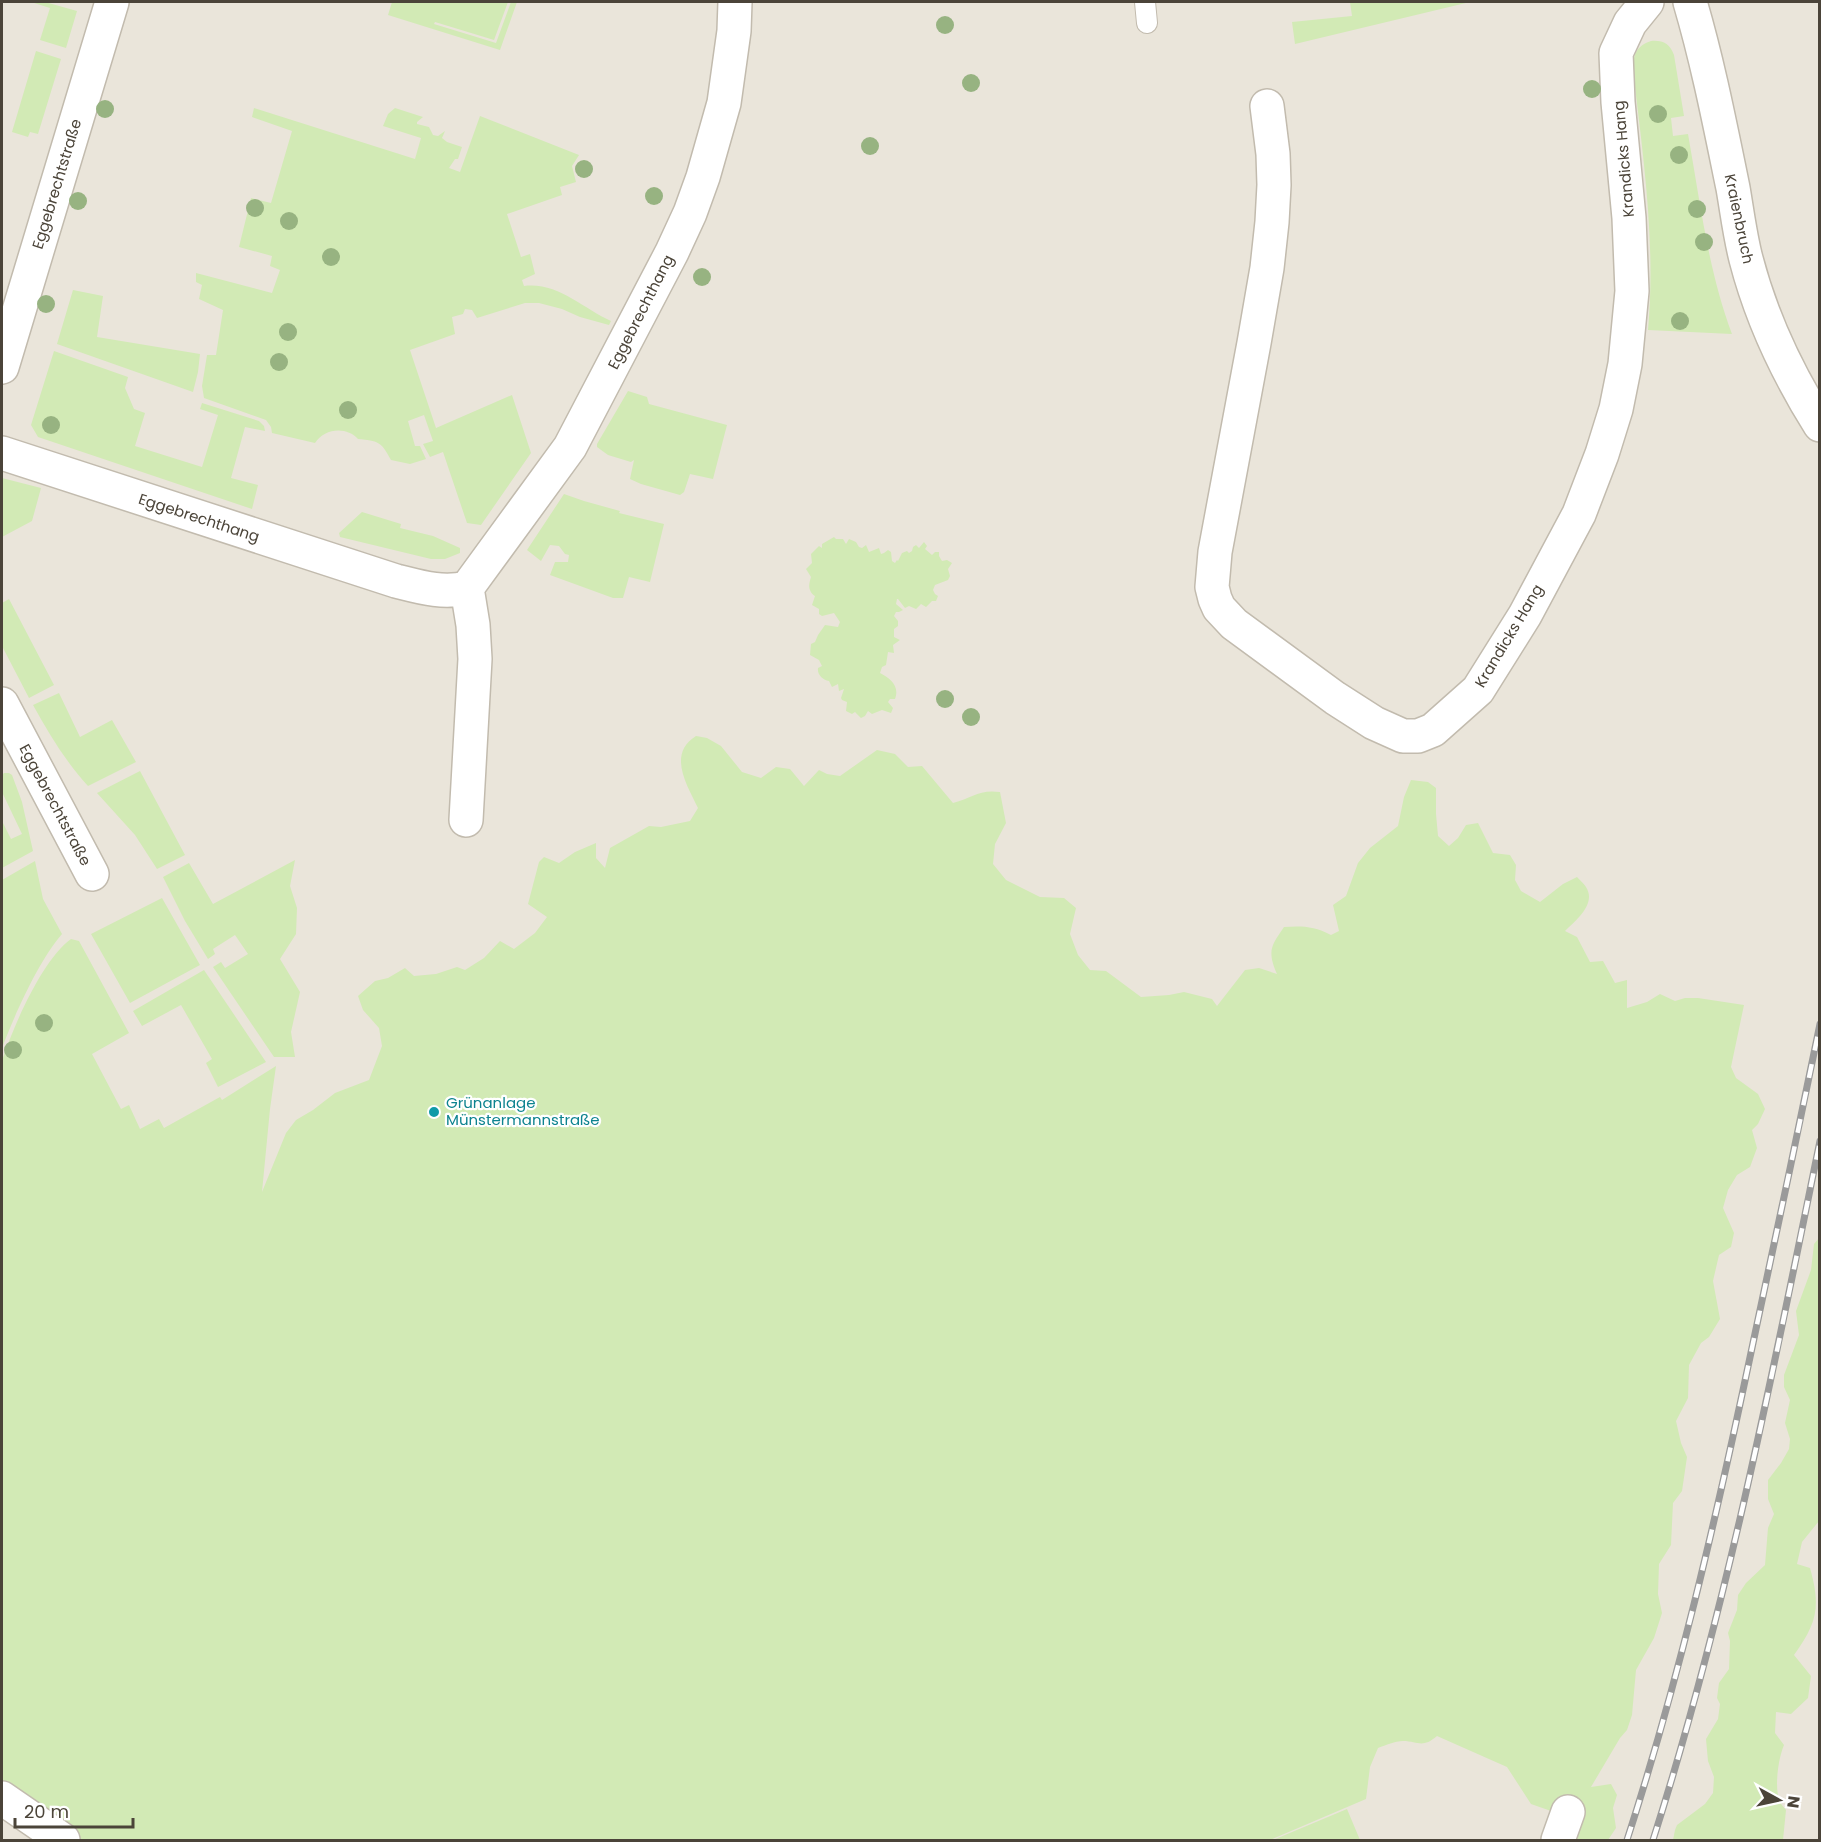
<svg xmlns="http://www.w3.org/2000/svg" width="1821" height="1842" viewBox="0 0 1821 1842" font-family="Poppins,sans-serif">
	<rect width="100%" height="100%" fill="#f6f3ec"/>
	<!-- residential -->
	<path fill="#eae5da" d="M2 2H1819V1840H2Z"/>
	<!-- green -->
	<path fill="#d2eab5" d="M31 2H45L77 11 66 48 40 40 50 8Z
		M392 2H508L494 40 435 22 434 24 496 43 511 2H517L500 50 388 15Z
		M1350 2H1470L1295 44 1292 22 1352 16Z
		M1651 41C1663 40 1670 44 1674 55L1684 116 1671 118 1673 136 1688 134C1700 201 1708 270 1732 334L1648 330C1656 243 1643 156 1633 70 1633 55 1636 46 1651 41Z
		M36 51 61 59 38 134 30 132 28 137 12 132Z
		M254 108 415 159 421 138 383 126 388 114 395 108 423 117 417 122V124L429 127 433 135 438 136 445 131 442 138 447 142 462 147 458 159H455L449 168 460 172 480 116 579 155 572 166 576 182 560 187 562 195 507 214 521 257 530 254 535 274 522 280 524 286C558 282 582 308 611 321L609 325 580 317 562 309 539 303H525L477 318 472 310 465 309 463 314 452 317 455 334 410 350 436 428 512 395 531 453 481 525 467 523 443 452 430 457 423 444 433 441 424 415 408 421 415 446H420L426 459 410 464 391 460C381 441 378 441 358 439 347 426 324 428 315 443L272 433 271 427 266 420 204 398 202 386 207 355H216L223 310 199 299 202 285 196 282V273L272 293 280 270 270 266 272 256 239 247 251 198 271 203 292 131 252 117Z
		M73 290 103 296 97 337 200 354 198 372 193 392 57 344Z
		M54 351 128 377 125 388 134 409 145 413 135 446 202 467 218 415 200 409 202 403 259 421 264 426 265 431 245 427 231 478 258 485 252 509 38 437 31 425Z
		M628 391 647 397 649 404 727 425 713 479 690 474 684 492 680 495 641 484 630 479 634 460 631 462 608 455 597 447V444Z
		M2 478 41 488 32 521 2 537Z
		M564 494 584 501 620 511 619 513 664 524 650 582 629 577 623 598H613L550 575 555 562H568L569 555 565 554 559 546 550 545 541 561 527 550Z
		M362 512 401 524 400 528 433 536 460 548V553L445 559H431L340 537 339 533Z
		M834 537 836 539H843L846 544 849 539 856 542 859 547 862 548 866 545 869 552 879 548 881 554 884 553 888 550 891 552 892 561 895 563 897 560 898 561 902 553 907 551 909 553 912 551 913 547 916 545 919 548 924 542 927 546 925 549 932 555 935 552H939V556L942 561 947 560 952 563 948 569 950 576 948 580 935 585 933 590 935 594 938 596 936 601H932L926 607 921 604 916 609 909 606 905 608 898 599H897L896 604 903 610 899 612H896L894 616 898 621V626L894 629V637L900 640 893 645 894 653 888 652 886 665 882 667 880 673C890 678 900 686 895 699H890L888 702 893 708 891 713 882 710 872 714 868 711 865 716 861 718 855 712 852 714 846 711 847 702 842 700 841 698 844 689 839 691 838 684 832 687 829 681C823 680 817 675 818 668L822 666 819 660 810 655 811 644 815 642 818 635 825 625 838 627 840 622 834 613 822 616 819 614V609L812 605 815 596C807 590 809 584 811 577L806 569 812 563 811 554 819 546 822 548V544Z
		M9 599 54 685 29 698 2 646V603Z
		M59 693 80 737 112 720 136 762 88 786C66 762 49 734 33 705Z
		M696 736 707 738 721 746 742 772 761 778 776 767 790 769 804 786 819 770 827 774 840 776 877 750 895 754 908 767 922 766 953 803C972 798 979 789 1000 792L1006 823 995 844 993 864 1006 880 1040 897 1064 898 1076 908 1070 934 1078 955 1090 970 1106 971 1141 997 1169 995 1184 992 1212 999 1217 1006 1245 970 1259 968 1277 974C1267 951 1271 946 1284 927 1302 926 1314 926 1331 935L1339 931 1333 905 1346 896 1358 863 1370 848 1398 826 1404 797 1411 780 1428 782 1436 788V814L1438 836 1449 846 1458 838 1466 825 1478 823 1493 853 1510 855 1516 865 1515 880 1521 891 1540 902 1563 884 1577 877C1580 880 1584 884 1586 887 1597 904 1575 921 1565 931L1577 937 1590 962 1603 961 1615 983 1627 980V1008L1647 1002 1660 994 1675 1001 1685 998H1698L1744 1005 1731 1067 1736 1078 1758 1094 1765 1109 1758 1124 1752 1130 1757 1148 1750 1167 1737 1175 1728 1190 1723 1208 1734 1233 1731 1247 1719 1255 1713 1281 1720 1319 1709 1337 1701 1343 1689 1365 1688 1398 1676 1421 1681 1443 1687 1457 1682 1491 1673 1503 1671 1545 1659 1564 1658 1594 1662 1613 1654 1638 1636 1670 1632 1715 1627 1730 1620 1738 1591 1787 1611 1784 1617 1795 1613 1808 1616 1828 1608 1840H1569L1551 1811 1531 1804 1507 1767 1437 1736C1422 1749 1418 1741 1403 1741 1395 1741 1386 1745 1378 1748L1370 1767 1366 1799 1270 1840H76L2 1785V1061C13 1027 42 960 71 939L79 941 129 1033 92 1054 121 1109 129 1105 140 1129 159 1119 164 1128 220 1097 222 1100 276 1066 270 1109 262 1192 286 1133 296 1120 313 1110 335 1093 369 1080 382 1046 379 1028 363 1010 358 996 375 981 388 978 405 968 414 976 436 974 457 967 465 970 484 958 500 941 514 949 535 933 547 917 528 904 539 862 544 857 559 863 575 852 596 843V858L605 868 610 848 649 826 661 827 690 821 698 808C687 785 667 754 696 736Z
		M140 771 185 855 157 869 135 835 97 793Z
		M4 773H9L12 775 22 802 33 851 2 868V821L11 839 22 834 2 792V775Z
		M295 860 290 886 297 908 296 934 280 959 300 992 291 1032 295 1057H274L213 967 221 962 225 968 248 954 235 935 213 949 215 954 208 959 185 921 163 877 189 863 213 904Z
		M35 861 43 899 62 934C38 962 15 1014 2 1048V880Z
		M162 898 200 965 130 1003 91 934Z
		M204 970 266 1062 218 1087 206 1063 212 1059 181 1005 142 1026 133 1011Z
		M1819 1238V1521L1802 1542 1797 1564 1810 1568C1821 1607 1817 1623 1794 1655L1811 1676 1808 1698 1791 1714 1776 1712 1775 1733 1784 1745C1778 1759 1774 1789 1780 1802 1781 1805 1784 1807 1786 1810L1783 1840H1673L1675 1830 1677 1825 1705 1804 1713 1793 1714 1777 1708 1761 1706 1739 1718 1719 1720 1704 1717 1698 1719 1683 1729 1669 1730 1641 1728 1633 1737 1610 1738 1595 1746 1583 1765 1565 1768 1528 1774 1514 1768 1499V1480L1781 1463 1789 1449 1790 1439 1785 1423 1790 1400 1784 1387V1375L1799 1335 1796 1311 1811 1270 1814 1244Z
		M1347 1809 1360 1840H1273Z"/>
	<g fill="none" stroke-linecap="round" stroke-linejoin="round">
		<!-- lane casing -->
		<g stroke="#c2bbae" stroke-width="22">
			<path id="lane" d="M1145 2 1147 23"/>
		</g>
		<!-- street casing -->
		<g stroke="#c2bbae" stroke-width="36">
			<path id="street" d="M1690 2C1708 63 1720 125 1733 188 1737 211 1740 236 1746 259 1761 317 1788 374 1820 425
				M1267 106 1273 154 1274 185 1272 222 1267 268 1254 343 1215 552 1212 587 1215 599 1219 608 1234 624 1335 698 1374 723 1403 736H1418L1433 730 1478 690 1525 615 1579 514 1602 454 1616 409 1625 364 1632 291 1629 218 1618 102 1616 53 1630 23 1647 2
				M2 367 112 2
				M2 453 396 581C420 587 442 594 467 588L570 447 672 252 690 213 703 177 724 103 734 31 735 2
				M2 704 92 874
				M466 820 475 659 473 625 467 588
				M2 1798 63 1840
				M1558 1840 1568 1812"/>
		</g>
		<!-- lane -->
		<use href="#lane" stroke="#fff" stroke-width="20"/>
		<!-- street -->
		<use href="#street" stroke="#fff" stroke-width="33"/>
		<!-- rail casing -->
		<g stroke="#9a9a9a" stroke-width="7">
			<path id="rail" d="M1627 1840C1678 1683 1715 1523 1749 1362 1773 1249 1797 1137 1820 1024
				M1653 1840C1726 1612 1772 1376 1820 1141"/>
		</g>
		<!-- rail -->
		<use href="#rail" stroke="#fff" stroke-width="4.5" stroke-dasharray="14" stroke-linecap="butt"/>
	</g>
	<!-- trees -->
	<g fill="#97b381">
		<circle cx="945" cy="25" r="9"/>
		<circle cx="971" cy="83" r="9"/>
		<circle cx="1592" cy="89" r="9"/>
		<circle cx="105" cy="109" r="9"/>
		<circle cx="1658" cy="114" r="9"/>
		<circle cx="870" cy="146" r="9"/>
		<circle cx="1679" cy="155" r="9"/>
		<circle cx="584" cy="169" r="9"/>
		<circle cx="654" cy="196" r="9"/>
		<circle cx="78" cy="201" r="9"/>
		<circle cx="255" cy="208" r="9"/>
		<circle cx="1697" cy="209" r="9"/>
		<circle cx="289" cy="221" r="9"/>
		<circle cx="1704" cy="242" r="9"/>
		<circle cx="331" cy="257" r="9"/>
		<circle cx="702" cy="277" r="9"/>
		<circle cx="46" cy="304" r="9"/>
		<circle cx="1680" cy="321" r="9"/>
		<circle cx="288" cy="332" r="9"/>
		<circle cx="279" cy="362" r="9"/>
		<circle cx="348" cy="410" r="9"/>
		<circle cx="51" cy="425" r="9"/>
		<circle cx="945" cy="699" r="9"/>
		<circle cx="971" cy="717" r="9"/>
		<circle cx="44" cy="1023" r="9"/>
		<circle cx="13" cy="1050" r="9"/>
	</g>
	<!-- markers -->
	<circle fill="#0f9aa8" stroke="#fff" stroke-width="2" cx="434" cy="1112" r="6"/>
	<g text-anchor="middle" stroke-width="4.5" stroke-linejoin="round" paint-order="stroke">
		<!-- street labels -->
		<g font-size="15" fill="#4b4439" stroke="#fff">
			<text transform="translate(1624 159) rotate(-95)" y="5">Krandicks Hang</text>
			<text transform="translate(57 184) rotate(-73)" y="5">Eggebrechtstraße</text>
			<text transform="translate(1739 219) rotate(78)" y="5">Kraienbruch</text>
			<text transform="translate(641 312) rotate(-63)" y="5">Eggebrechthang</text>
			<text transform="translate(199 518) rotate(18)" y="5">Eggebrechthang</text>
			<text transform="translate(1509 636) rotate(-59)" y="5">Krandicks Hang</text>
			<text transform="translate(55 805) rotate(62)" y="5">Eggebrechtstraße</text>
		</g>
		<!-- culture labels -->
		<g font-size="15" fill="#0d838f" stroke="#fff" text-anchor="start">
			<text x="446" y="1108">Grünanlage<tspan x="446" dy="17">Münstermannstraße</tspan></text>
		</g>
	</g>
	<!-- border -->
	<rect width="1821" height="1842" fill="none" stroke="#4b4439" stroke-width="6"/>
	<!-- north arrow -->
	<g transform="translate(1779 1800) rotate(98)" stroke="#ffffff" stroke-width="4.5" paint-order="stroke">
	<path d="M0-4.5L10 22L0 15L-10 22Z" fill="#4b4439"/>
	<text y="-9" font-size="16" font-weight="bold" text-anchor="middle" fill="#4b4439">N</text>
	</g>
	<!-- scale -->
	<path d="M15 1818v9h118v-9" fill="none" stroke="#4b4439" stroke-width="3"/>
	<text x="24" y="1818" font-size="18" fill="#4b4439" stroke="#ffffff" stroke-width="4.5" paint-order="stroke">20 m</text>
</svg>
